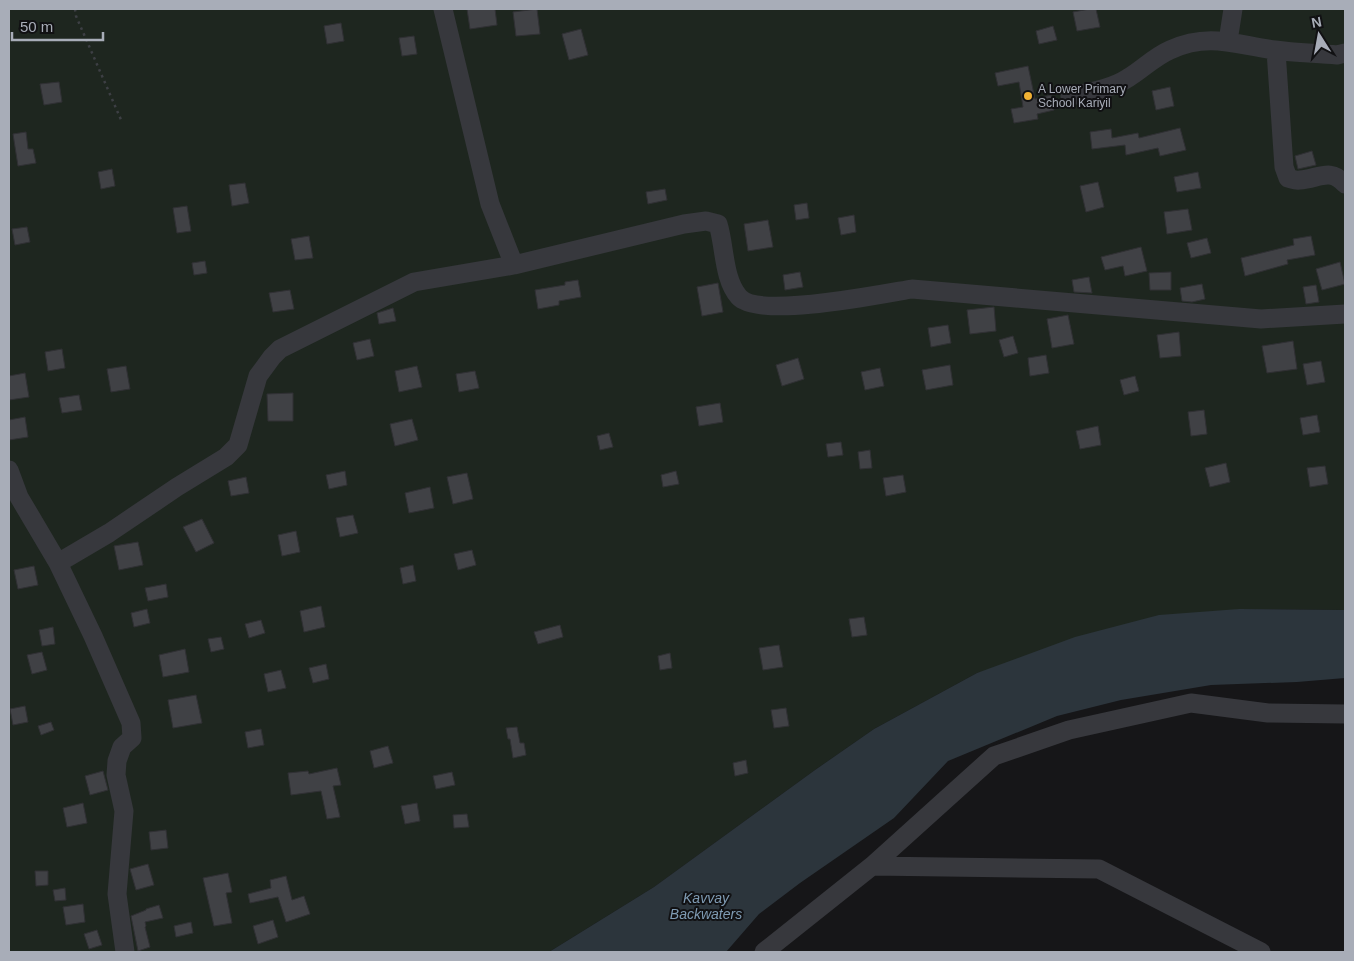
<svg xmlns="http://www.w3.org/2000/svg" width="1354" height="961" viewBox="0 0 1354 961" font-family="Helvetica,sans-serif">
	<rect width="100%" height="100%" fill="#161618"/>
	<!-- green -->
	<path fill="#1e261f" d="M9 9H1345V610L1239 609 977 673 874 729 815 770 654 887 549 952H9Z"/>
	<!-- water -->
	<path fill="#2c353c" d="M1239 609 1345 610V678L1297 682 1211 685 1121 700 1057 716 948 761 894 818 800 883 759 914 726 952H549L654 887 815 770 874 729 977 673 1075 637 1159 615Z"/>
	<!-- building -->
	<path fill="#404145" stroke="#303034" d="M467 9H495L497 25 470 29Z
		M537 9 540 34 516 36 513 12Z
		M1090 9H1096L1100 27 1077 31 1073 12Z
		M341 23 344 41 327 44 324 26Z
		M1053 26 1057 40 1039 44 1036 31Z
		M581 29 588 55 569 60 562 34Z
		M414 36 417 54 402 56 399 38Z
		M1028 66 1035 99 1051 95 1054 110 1037 114 1038 119 1014 123 1011 109 1023 107 1019 82 998 86 995 73Z
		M59 82 62 102 44 105 40 84Z
		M1170 87 1174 106 1156 110 1152 91Z
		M1180 128 1186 150 1160 156 1158 148 1126 155 1125 145 1092 149 1090 132 1111 129 1112 138 1138 133 1139 138Z
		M26 132 28 149H33L36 163 18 166 13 134Z
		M1312 151 1316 165 1298 169 1295 156Z
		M112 169 115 186 101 189 98 172Z
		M1198 172 1201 188 1177 192 1174 177Z
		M1098 182 1104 207 1086 212 1080 186Z
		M245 183 249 203 232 206 229 185Z
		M665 189 667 200 648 204 646 192Z
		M807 203 809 218 796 220 794 205Z
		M187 206 191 231 177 233 173 208Z
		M1188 209 1192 230 1167 234 1164 212Z
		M854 215 856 232 841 235 838 218Z
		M768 220 773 247 748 251 744 224Z
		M27 227 30 242 15 245 12 229Z
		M309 236 313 258 295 260 291 239Z
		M1311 236 1315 255 1287 260 1288 264 1245 276 1241 258 1294 245 1293 239Z
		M1207 238 1211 253 1191 258 1187 243Z
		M1141 247 1147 271 1125 276 1123 266 1105 270 1101 257Z
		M205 261 207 273 194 275 192 263Z
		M1340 262 1345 284 1322 290 1316 269Z
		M800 272 803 287 785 290 783 275Z
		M1171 272V290H1150L1149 273Z
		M1089 277 1092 293 1074 292 1072 280Z
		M578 280 581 297 559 301V305L538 309 535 290 565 285V282Z
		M718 283 723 312 702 316 697 287Z
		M1202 284 1205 299 1192 302 1182 301 1180 288Z
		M1316 285 1319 302 1306 304 1303 287Z
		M290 290 294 309 273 312 269 293Z
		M994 307 996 331 970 334 967 310Z
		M393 308 396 321 379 324 377 313Z
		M1068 315 1074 344 1052 348 1047 319Z
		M948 325 951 343 931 347 928 328Z
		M1179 332 1181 356 1160 358 1157 335Z
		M1013 336 1018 353 1004 357 999 340Z
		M370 339 374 356 357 360 353 343Z
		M1293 341 1297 369 1267 373 1262 346Z
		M62 349 65 368 48 371 45 352Z
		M1046 355 1049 373 1030 376 1028 358Z
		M798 358 804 379 782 386 776 365Z
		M1321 361 1325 382 1307 385 1303 364Z
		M950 365 953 385 926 390 922 370Z
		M126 366 130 389 111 392 107 369Z
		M417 366 422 387 399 392 395 371Z
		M880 368 884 386 865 390 861 372Z
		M475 371 479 388 459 392 456 374Z
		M25 373 29 397 9 400V376Z
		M1135 376 1139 391 1124 395 1120 380Z
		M293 393V421H268L267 394Z
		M79 395 82 410 62 413 59 398Z
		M720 403 723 422 699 426 696 407Z
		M1204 410 1207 434 1191 436 1188 412Z
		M1317 415 1320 432 1303 435 1300 418Z
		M25 417 28 437 9 440V420Z
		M412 419 418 440 395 446 390 424Z
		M1098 426 1101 445 1080 449 1076 431Z
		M609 433 613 447 600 450 597 436Z
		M841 442 843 455 828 457 826 444Z
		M870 450 872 468 860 469 858 452Z
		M1226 463 1230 482 1210 487 1205 468Z
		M1325 466 1328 484 1310 487 1307 468Z
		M345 471 347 485 329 489 326 475Z
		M676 471 679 484 663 487 661 475Z
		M467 473 473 499 453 504 447 477Z
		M903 475 906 492 886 496 883 478Z
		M246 477 249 493 231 496 228 481Z
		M430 487 434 508 409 513 405 493Z
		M353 515 358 533 340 537 336 518Z
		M202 519 214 543 196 552 183 527Z
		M296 531 300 552 282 556 278 535Z
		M138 542 143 565 119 570 114 546Z
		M472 550 476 565 458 570 454 554Z
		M413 565 416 581 403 584 400 568Z
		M34 566 38 585 18 589 14 570Z
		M166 584 168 597 148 601 145 588Z
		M321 606 325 627 304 632 300 611Z
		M147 609 150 623 134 627 131 613Z
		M864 617 867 635 852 637 849 619Z
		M261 620 265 633 249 638 245 624Z
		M560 625 563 637 538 644 534 632Z
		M53 627 55 644 42 646 39 630Z
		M221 637 224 649 211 652 208 639Z
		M779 645 783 667 763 670 759 648Z
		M185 649 189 672 163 677 159 655Z
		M42 652 47 670 32 674 27 655Z
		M670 653 672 668 660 670 658 656Z
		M326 664 329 679 313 683 309 668Z
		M281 670 286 688 268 692 264 674Z
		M196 695 202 723 173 728 168 700Z
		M25 706 28 722 13 725 10 709Z
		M786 708 789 726 774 728 771 710Z
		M51 722 54 730 41 735 38 726Z
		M517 727 520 743H524L526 755 513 758 510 739H508L506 728Z
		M261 729 264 745 248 748 245 732Z
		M388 746 393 763 374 768 370 751Z
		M746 760 748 773 735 776 733 763Z
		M337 768 341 785 333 786 340 817 327 819 321 791 291 795 288 773 308 771 309 774Z
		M103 771 108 790 90 795 85 776Z
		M452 772 455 785 436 789 433 776Z
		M83 803 87 823 67 827 63 808Z
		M417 803 420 821 405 824 401 806Z
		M467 814 469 827 454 828 453 815Z
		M166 830 168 848 151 850 149 832Z
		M148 864 154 885 136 890 130 869Z
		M35 871H48V885L36 886Z
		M228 873 232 892 226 893 232 923 214 926 203 878Z
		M286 876 292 900 304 896 310 914 286 922 278 897 250 903 248 894 271 888 270 880Z
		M65 888 66 900 55 901 53 890Z
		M83 904 85 922 66 925 63 907Z
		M159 905 163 918 145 922 146 926 145 927 150 947 138 951 131 916 146 910V909Z
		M273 920 278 937 258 944 253 926Z
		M191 922 193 933 176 937 174 926Z
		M97 930 102 945 89 949 84 934Z"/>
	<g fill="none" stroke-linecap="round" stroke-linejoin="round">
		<!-- path -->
		<path stroke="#3d3f44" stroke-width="2.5" stroke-dasharray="2.5 4" stroke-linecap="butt" d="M75 9 76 16 122 122"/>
		<!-- minor -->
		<path stroke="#37383d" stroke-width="19" d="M443 9 490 204 514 265
			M1228 41 1233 9
			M1276 51 1284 167 1288 178C1292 179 1296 181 1300 180 1318 179 1330 167 1345 184
			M1070 96C1090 92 1111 89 1128 78 1143 69 1154 57 1170 50 1209 32 1236 45 1275 50 1295 53 1316 53 1337 55L1345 53
			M9 470 19 497 58 563 93 636 131 723 132 738 122 747 117 761 116 775 124 811 117 894 125 952
			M58 563 109 533 177 487 226 457 238 445 258 376 272 357 280 349 414 282 514 265 684 224 706 221 718 224C725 246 723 279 739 297 759 319 882 294 912 289L1261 319 1345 314
			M872 866 1099 869 1261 952
			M764 952 872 866 994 756 1069 730 1191 703 1268 713 1345 714"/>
	</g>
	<!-- markers -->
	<circle fill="#f2b134" stroke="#111113" stroke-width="2" cx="1028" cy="96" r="5"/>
	<g text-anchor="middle" stroke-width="4" stroke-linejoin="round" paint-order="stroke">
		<!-- poi labels -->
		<g font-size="12" fill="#a8adb8" stroke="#111113" text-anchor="start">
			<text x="1038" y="93">A Lower Primary<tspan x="1038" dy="14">School Kariyil</tspan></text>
		</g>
		<!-- water labels -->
		<g font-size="14" font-style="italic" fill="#7f9bb3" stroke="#111113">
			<text x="706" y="903">Kavvay<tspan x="706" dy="16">Backwaters</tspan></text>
		</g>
	</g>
	<!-- border -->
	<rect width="1354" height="961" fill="none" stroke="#a8adb8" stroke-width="20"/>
	<!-- north arrow -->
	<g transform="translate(1319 35) rotate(349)" stroke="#111113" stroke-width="4" paint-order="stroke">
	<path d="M0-4L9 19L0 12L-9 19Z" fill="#a8adb8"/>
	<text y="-8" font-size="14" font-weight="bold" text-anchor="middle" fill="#a8adb8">N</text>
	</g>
	<!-- scale -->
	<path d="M12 32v8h91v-8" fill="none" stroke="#a8adb8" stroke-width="2.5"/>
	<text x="20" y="32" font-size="15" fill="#a8adb8" stroke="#111113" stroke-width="4" paint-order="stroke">50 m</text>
</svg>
